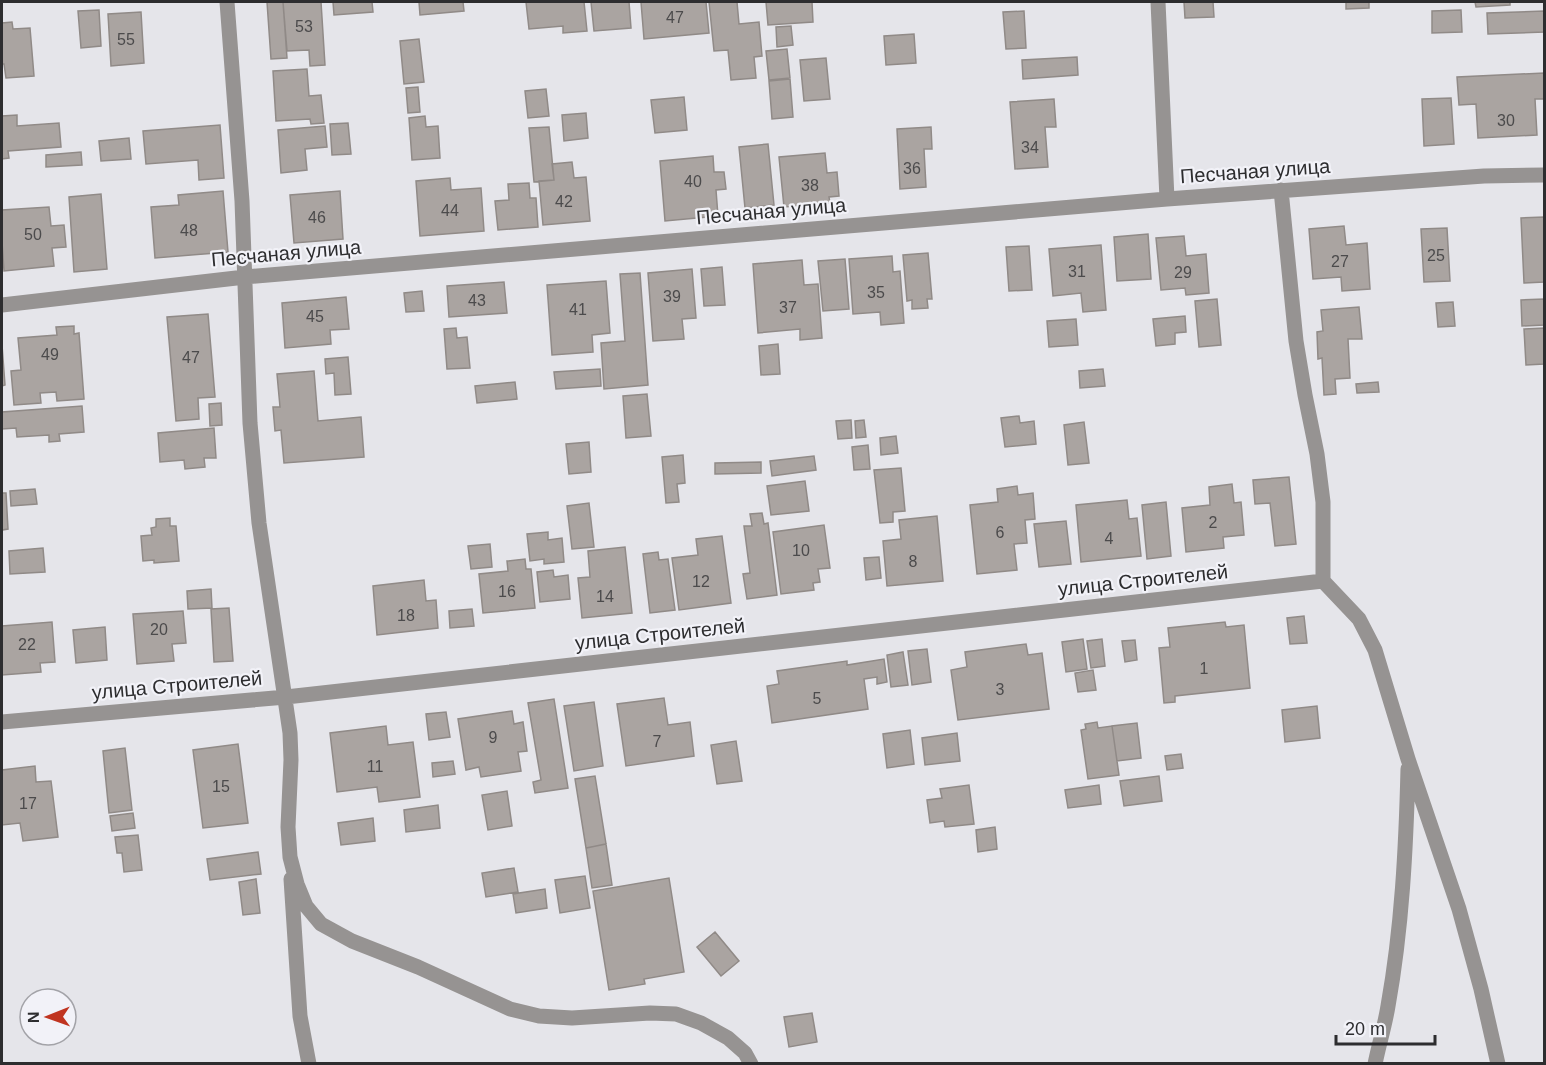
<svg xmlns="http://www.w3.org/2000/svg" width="1546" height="1065" viewBox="0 0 1546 1065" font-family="Helvetica,sans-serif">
	<rect width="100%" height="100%" fill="#e5e5ea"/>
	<!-- building -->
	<path fill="#aaa4a1" stroke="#908a87" stroke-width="1.5" d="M267 2H283L287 58 271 59Z
		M283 2H321L325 65 310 66 309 50 287 51Z
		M333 2H372L373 12 334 15Z
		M419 2H463L464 11 420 15Z
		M526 2H584L587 31 563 33V26L529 29Z
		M591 2H629L631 28 594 31Z
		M641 2H706L709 33 644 39Z
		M709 2H737L739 24 759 22 762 56 754 57 756 78 731 80 728 50 714 51Z
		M766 2H812L813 22 768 25Z
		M1184 2H1213L1214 17 1185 18Z
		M1346 2H1369V8L1346 9Z
		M1475 2H1510V5L1476 7Z
		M99 10 101 46 81 48 78 11Z
		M1461 10 1462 32 1432 33V11Z
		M1024 11 1026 48 1006 49 1003 12Z
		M1544 11V32L1488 34 1487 13Z
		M141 12 144 63 111 66 108 14Z
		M12 22 13 29 30 28 34 76 6 78 4 64H2V23Z
		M791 26 793 45 777 47 776 27Z
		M914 34 916 63 886 65 884 36Z
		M419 39 424 82 404 84 400 41Z
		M787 49 790 78 769 80 766 51Z
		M1077 57 1078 75 1023 79 1022 60Z
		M826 58 830 99 804 101 800 60Z
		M307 69 309 96 321 95 324 123 311 124 310 119 276 121 273 71Z
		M1544 73V99H1535L1537 135 1478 138 1476 104 1459 105 1457 77Z
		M790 79 793 117 772 119 769 81Z
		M418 87 420 112 408 113 406 88Z
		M546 89 549 116 528 118 525 91Z
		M684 97 687 130 655 133 651 100Z
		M1451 98 1454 144 1424 146 1422 99Z
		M1054 99 1056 127H1045L1048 167 1015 169 1010 102Z
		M586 113 588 138 564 141 562 115Z
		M17 115V126L59 123 61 147 8 151 9 158 2 159V116Z
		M425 116 426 127 438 126 440 158 412 160 409 118Z
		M348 123 351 154 332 155 330 124Z
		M220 125 224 178 199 180 198 160 146 164 143 131Z
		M325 126 327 147 305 149 307 170 281 173 278 130Z
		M549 127 554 180 534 182 529 128Z
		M931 127 932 149H924L926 187 900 189 897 129Z
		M129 138 131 159 101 161 99 141Z
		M768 144 774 205 745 208 739 147Z
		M81 152 82 165 46 167V155Z
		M825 153 827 173 837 172 839 196 829 197 830 203 784 207 779 157Z
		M713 156 714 172H724L726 189 716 190 718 216 665 221 660 161Z
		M572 162 574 178 586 177 590 221 543 225 539 181 554 180 552 164Z
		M450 178 451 190 481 188 484 231 420 236 416 181Z
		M529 183 530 198H536L538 227 498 230 495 201 509 200 508 184Z
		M223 191 228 252 155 258 151 207 179 205 178 195Z
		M340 191 343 239 294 243 290 195Z
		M101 194 107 269 74 272 69 197Z
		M49 207 51 226 64 225 66 247 52 248 54 266 4 271 2 242V210Z
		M1544 217V282L1524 283 1521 218Z
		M1344 226 1346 245 1367 243 1370 289 1342 291 1341 277 1313 279 1309 229Z
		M1447 228 1450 281 1424 282 1421 229Z
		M1148 234 1151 279 1117 281 1114 237Z
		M1184 236 1186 256 1206 254 1209 293 1186 295 1185 288 1161 290 1156 238Z
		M1101 245 1106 310 1083 312 1081 293 1053 296 1049 249Z
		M1029 246 1032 290 1009 291 1006 247Z
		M928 253 932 299H927L928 308 912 309V300L907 301 903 255Z
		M892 256 893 272 900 271 904 323 881 325 880 312 853 314 849 259Z
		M845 259 849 309 823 311 818 261Z
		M802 260 804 285 818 284 822 338 800 340V329L758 333 753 264Z
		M722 267 725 305 704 306 701 269Z
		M692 269 696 318 682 319 684 339 653 341 648 273Z
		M640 273 648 385 604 389 601 343 625 341 620 274Z
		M606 281 610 333 592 335 593 352 552 355 547 285Z
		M504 282 507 313 449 317 447 286Z
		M422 291 424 311 406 312 404 293Z
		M346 297 349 329 330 330 331 344 285 348 282 303Z
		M1217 299 1221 345 1199 347 1195 301Z
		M1544 299V325L1522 326 1521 300Z
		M1453 302 1455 326 1438 327 1436 303Z
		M1359 307 1362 339H1348L1350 378 1335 379 1336 394 1324 395 1322 358 1318 359 1317 332 1323 331 1321 310Z
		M208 314 215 397 198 398 199 419 176 421 167 317Z
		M1185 316 1186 332 1175 333V344L1156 346 1153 319Z
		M1076 319 1078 345 1049 347 1047 321Z
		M74 326V334L79 333 84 399 57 401 56 392 40 393 41 403 14 405 11 371 21 370 18 338 57 335 56 327Z
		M456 328 457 338 467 337 470 368 447 369 444 329Z
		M1544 328V364L1526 365 1524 329Z
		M778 344 780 374 761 375 759 346Z
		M2 345 5 385 2 386Z
		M348 357 351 394 335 395 334 373 326 374 325 359Z
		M600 369 601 386 556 389 554 372Z
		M1103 369 1105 386 1080 388 1079 371Z
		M314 371 318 421 361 417 364 457 284 463 281 430 275 431 273 407H280L277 374Z
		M515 382 517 399 477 403 475 386Z
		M1378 382 1379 392 1357 393 1356 384Z
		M647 394 651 436 626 438 623 396Z
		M221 403 222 425 210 426 209 404Z
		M82 406 84 432 59 434 60 441 49 442V435L17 437 16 428 2 429V412Z
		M1019 416 1020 423 1034 421 1036 444 1005 447 1001 418Z
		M851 420 852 438 838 439 836 421Z
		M864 420 866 437 856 438 855 421Z
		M1084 422 1089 463 1068 465 1064 425Z
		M214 428 216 458H204L205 467 185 469 184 460 160 462 158 433Z
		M896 436 898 453 881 455 880 438Z
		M589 442 591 472 569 474 566 444Z
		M868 445 870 469 854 470 852 447Z
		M683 455 685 483 677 484 679 502 666 503 662 457Z
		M814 456 816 470 772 476 770 461Z
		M761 462V473L715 474V463Z
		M901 468 905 511 893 512V522L880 523 874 470Z
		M1289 477 1296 544 1275 546 1270 503 1255 504 1253 480Z
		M805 481 809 511 771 515 767 486Z
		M1232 484 1234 503 1241 502 1244 535 1223 537 1224 548 1186 552 1182 508 1210 505 1209 487Z
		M1017 486 1018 495 1033 493 1035 519 1025 520 1027 543 1014 544 1017 570 977 574 970 505 998 502 997 489Z
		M35 489 37 504 11 506 10 491Z
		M2 493H6L8 529 2 530Z
		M1127 500 1129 519 1137 518 1141 556 1081 562 1076 505Z
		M1166 502 1171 556 1147 559 1142 505Z
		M589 503 594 547 572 549 567 506Z
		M762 513 764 524 768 523 777 595 747 599 743 574 750 573 744 526H752L750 514Z
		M937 516 943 581 887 586 883 541 901 539 899 520Z
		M170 518V526H176L179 561 154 563V560L143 561 141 536 152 535 151 528 156 527V519Z
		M1066 521 1071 564 1039 567 1034 524Z
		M824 525 830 568 818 569 820 582 813 583 814 590 781 594 773 532Z
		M548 532V540L562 538 564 562 544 564V559L530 561 527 534Z
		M722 536 731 603 679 610 672 558 698 555 696 539Z
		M490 544 492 567 471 569 468 546Z
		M625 547 632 613 582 618 578 578 590 577 588 551Z
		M43 548 45 572 10 574 9 551Z
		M658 552 659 560 668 559 675 610 650 613 643 554Z
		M879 557 881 578 866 580 864 558Z
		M525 559 526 569H531L535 608 483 613 479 574 508 571 507 561Z
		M553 570 554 577 568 575 570 599 540 602 537 572Z
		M424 580 426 601 436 600 438 628 377 635 373 586Z
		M211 589 212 608 188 609 187 591Z
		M229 608 233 661 214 662 211 609Z
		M472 609 474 626 450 628 449 611Z
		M183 611 186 643 172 644 174 661 137 664 133 614Z
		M1304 616 1307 643 1290 644 1287 618Z
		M52 622 55 662 40 663 41 672 2 675V626Z
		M1225 622 1226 627 1244 625 1250 688 1175 696V702L1164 703 1159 648 1170 647 1168 628Z
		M105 627 107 660 76 663 73 630Z
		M1083 639 1087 669 1066 672 1062 642Z
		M1102 639 1105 666 1091 668 1087 641Z
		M1135 640 1137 660 1125 662 1122 641Z
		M1026 644 1028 655 1042 653 1049 709 958 720 951 670 967 667 965 652Z
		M927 649 931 682 912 685 908 651Z
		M903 652 908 685 891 687 887 655Z
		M884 659 887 682 877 684V677L864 679 868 709 772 723 767 686 779 684 777 671 847 661V665Z
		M1093 670 1096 690 1078 692 1075 673Z
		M664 698 668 725 690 722 694 756 626 766 617 704Z
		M554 699 568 788 535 793 533 782 541 780 528 703Z
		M594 702 603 766 574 771 564 706Z
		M1317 706 1320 738 1285 742 1282 710Z
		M512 711 514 724 523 722 527 751 518 752 521 771 481 777 479 767 466 770 458 719Z
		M446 712 450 737 429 740 426 714Z
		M1097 722 1098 728 1112 726 1119 775 1088 779 1081 730 1086 729 1085 724Z
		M1137 723 1141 758 1117 761 1112 726Z
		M386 726 388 745 413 742 420 797 379 802 377 787 337 792 330 733Z
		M910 730 914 764 887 768 883 734Z
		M957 733 960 761 925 765 922 738Z
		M736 741 742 781 717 784 711 745Z
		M238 744 248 823 203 828 193 750Z
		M125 748 132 810 109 813 103 751Z
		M1181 754 1183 768 1167 770 1165 756Z
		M453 761 455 774 433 777 432 763Z
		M35 766 36 782 51 781 58 837 23 841 20 823 2 825V770Z
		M595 776 606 844 586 848 575 779Z
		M1159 776 1162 801 1124 806 1120 781Z
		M969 785 974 824 945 827 944 821 930 823 927 800 942 798 940 789Z
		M1099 785 1101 804 1068 808 1065 790Z
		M507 791 512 826 488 830 482 795Z
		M438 805 440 828 406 832 404 810Z
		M133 813 135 828 112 831 110 816Z
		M373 818 375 841 341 845 338 823Z
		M995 827 997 849 978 852 976 830Z
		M138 835 142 870 124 872 122 853H117L115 837Z
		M606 844 612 885 592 888 586 848Z
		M258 852 261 874 210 880 207 859Z
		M514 868 518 892 486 897 482 873Z
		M585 876 590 908 560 913 555 880Z
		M669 878 684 972 644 979 645 984 609 990 593 891Z
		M256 879 260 913 243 915 239 882Z
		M545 889 547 908 516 913 513 894Z
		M715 932 739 961 721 976 697 947Z
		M812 1013 817 1042 789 1047 784 1017Z"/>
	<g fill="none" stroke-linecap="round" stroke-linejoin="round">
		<!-- minor -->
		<path stroke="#969392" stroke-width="15" d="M227 2 242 201 250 423 259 523 290 733 291 760 288 827 290 857 297 884 306 906 321 924 352 941 418 967 510 1009 539 1016 572 1018 650 1013 676 1014 701 1023 728 1038 745 1053 751 1064
			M1158 2 1167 199
			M1281 190 1296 341 1305 395 1317 454 1323 502V581L1359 619 1375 650 1408 759 1459 909 1481 989 1498 1064
			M2 305 245 277 1167 199 1484 176 1544 175
			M2 722 286 697 1323 581
			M291 879 300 1016 309 1064
			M1375 1064C1379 1044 1385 1025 1388 1006 1402 928 1406 848 1408 769"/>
	</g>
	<g text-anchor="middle" stroke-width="4.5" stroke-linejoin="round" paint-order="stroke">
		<!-- number labels -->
		<g font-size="16" fill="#4c4b4c">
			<text x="675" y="23">47</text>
			<text x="304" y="32">53</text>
			<text x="126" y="45">55</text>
			<text x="1506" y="126">30</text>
			<text x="1030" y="153">34</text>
			<text x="912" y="174">36</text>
			<text x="693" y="187">40</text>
			<text x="810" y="191">38</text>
			<text x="564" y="207">42</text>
			<text x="450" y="216">44</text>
			<text x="317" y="223">46</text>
			<text x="189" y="236">48</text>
			<text x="33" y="240">50</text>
			<text x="1436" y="261">25</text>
			<text x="1340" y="267">27</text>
			<text x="1077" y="277">31</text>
			<text x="1183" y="278">29</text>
			<text x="876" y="298">35</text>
			<text x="672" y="302">39</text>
			<text x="477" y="306">43</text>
			<text x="788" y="313">37</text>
			<text x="578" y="315">41</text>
			<text x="315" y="322">45</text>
			<text x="50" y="360">49</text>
			<text x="191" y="363">47</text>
			<text x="1213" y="528">2</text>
			<text x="1000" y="538">6</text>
			<text x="1109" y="544">4</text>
			<text x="801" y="556">10</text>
			<text x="913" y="567">8</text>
			<text x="701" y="587">12</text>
			<text x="507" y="597">16</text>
			<text x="605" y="602">14</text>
			<text x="406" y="621">18</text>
			<text x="159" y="635">20</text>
			<text x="27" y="650">22</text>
			<text x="1204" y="674">1</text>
			<text x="1000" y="695">3</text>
			<text x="817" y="704">5</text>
			<text x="493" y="743">9</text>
			<text x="657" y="747">7</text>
			<text x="375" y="772">11</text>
			<text x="221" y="792">15</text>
			<text x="28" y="809">17</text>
		</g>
		<!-- street labels -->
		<g font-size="20" fill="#2d2d2f" stroke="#f2f2f8">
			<text transform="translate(1255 171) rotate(-4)" y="7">Песчаная улица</text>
			<text transform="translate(771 211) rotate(-5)" y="7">Песчаная улица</text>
			<text transform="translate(286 253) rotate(-5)" y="7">Песчаная улица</text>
			<text transform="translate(1143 580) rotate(-6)" y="7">улица Строителей</text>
			<text transform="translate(660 634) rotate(-6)" y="7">улица Строителей</text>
			<text transform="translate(177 685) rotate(-5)" y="7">улица Строителей</text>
		</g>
	</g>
	<!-- border -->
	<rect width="1546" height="1065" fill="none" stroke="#2d2d2f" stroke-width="6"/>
	<!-- north arrow -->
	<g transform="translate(48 1017) rotate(269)"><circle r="28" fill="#f2f2f8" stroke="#a3a3a8" stroke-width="1.5"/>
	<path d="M0-4.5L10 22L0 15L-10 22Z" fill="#c03420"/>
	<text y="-9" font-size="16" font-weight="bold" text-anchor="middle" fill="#2d2d2f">N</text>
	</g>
	<!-- scale -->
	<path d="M1336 1035v9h99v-9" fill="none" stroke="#2d2d2f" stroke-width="3"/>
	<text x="1345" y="1035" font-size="18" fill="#2d2d2f" stroke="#f2f2f8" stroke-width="4.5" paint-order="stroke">20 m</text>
</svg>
